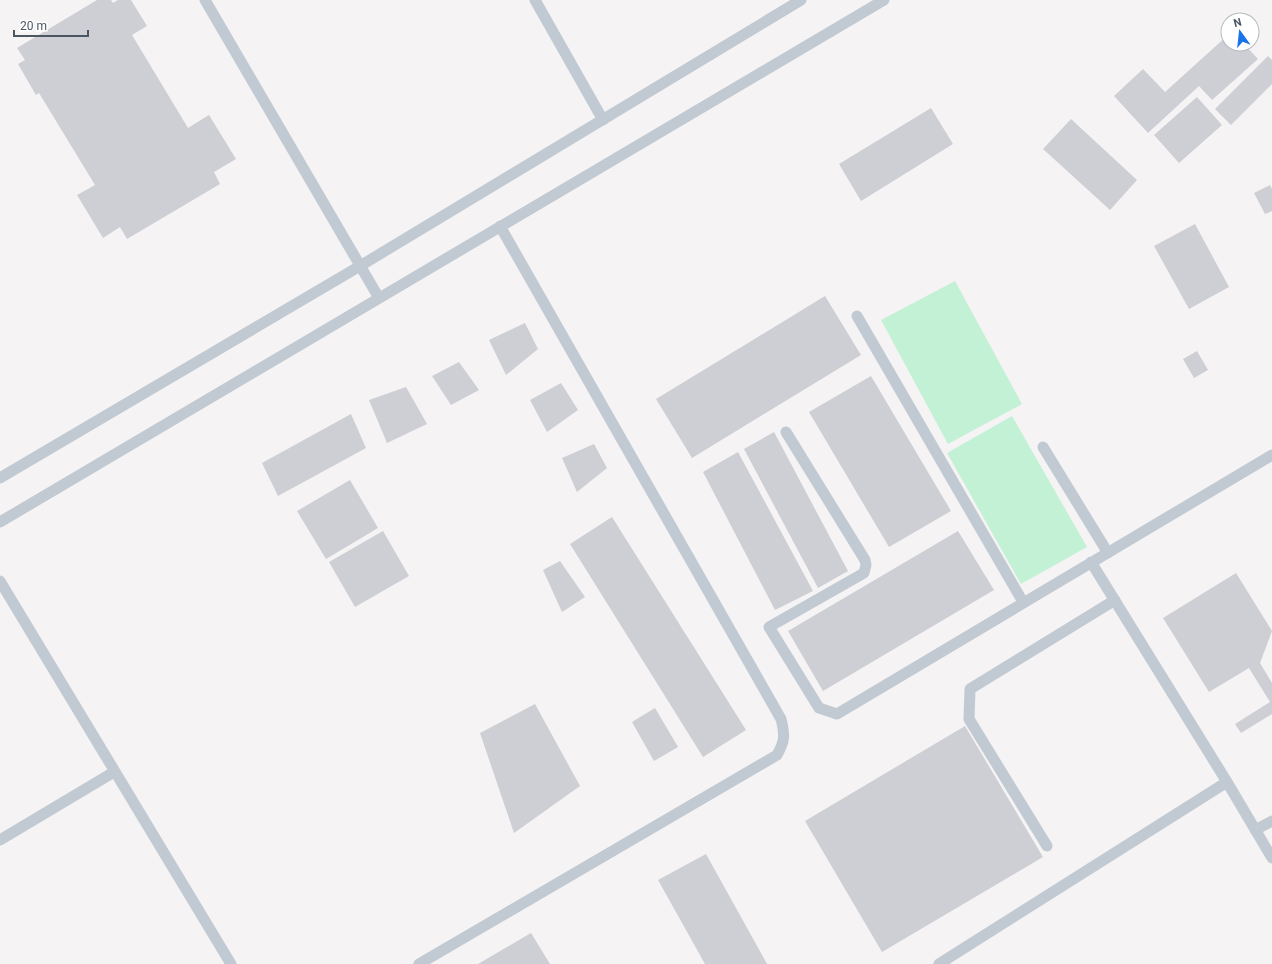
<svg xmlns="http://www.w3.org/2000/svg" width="1272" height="964" viewBox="0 0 1272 964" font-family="Roboto,sans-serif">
	<rect width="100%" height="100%" fill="#f5f3f3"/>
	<!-- green -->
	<path fill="#c3f1d5" d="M955 281 1022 404 948 444 881 320Z
		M1012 416 1087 547 1021 584 947 453Z"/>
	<!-- building -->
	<path fill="#cdcfd5" d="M97 0H111L113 3 118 0H131L147 26 132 35 188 128 209 115 236 159 214 172 220 184 127 239 120 227 103 238 77 195 95 185 39 93 36 95 18 64 25 60 17 48Z
		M1228 35V44H1244L1258 59 1212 100 1199 86 1148 133 1114 96 1143 69 1165 92Z
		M1268 56 1272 60V84L1231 125 1215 109Z
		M1197 97 1222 125 1179 163 1154 135Z
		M931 108 953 144 861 201 839 164Z
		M1071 119 1137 180 1110 210 1043 149Z
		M1270 185 1272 189V211L1265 214 1254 193Z
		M1195 224 1229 287 1189 309 1154 246Z
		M825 296 861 355 692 458 656 399Z
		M525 323 538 349 506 375 489 340Z
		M1197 351 1208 370 1194 378 1183 359Z
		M459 362 479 390 451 405 432 376Z
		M871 376 951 511 889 547 809 412Z
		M561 383 578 410 547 432 530 400Z
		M406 387 427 424 387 443 369 400Z
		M351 414 366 448 278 496 262 463Z
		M774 432 848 571 818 588 744 449Z
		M594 444 607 468 577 492 562 458Z
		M738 452 813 591 775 610 703 472Z
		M350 480 378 528 326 559 297 511Z
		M612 517 746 730 703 757 570 544Z
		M383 531 409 576 355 607 329 562Z
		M958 531 994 590 823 691 788 631Z
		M560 561 585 597 562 612 543 570Z
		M1236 573 1272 631 1260 663 1272 683V714L1241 733 1235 724 1270 702 1249 668 1209 692 1163 618Z
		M535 704 580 786 514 833 480 733Z
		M655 708 678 747 654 761 632 722Z
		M965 726 1043 857 882 952 805 821Z
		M706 854 767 964H705L658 880Z
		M531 933 550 964H478Z"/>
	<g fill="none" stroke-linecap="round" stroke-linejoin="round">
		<!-- lane -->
		<path stroke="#c1cad2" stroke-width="11" d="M205 0 379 298
			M535 0 603 120
			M857 316 1023 602
			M786 432 865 560 866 565 864 573 769 627 819 708 837 714 1272 455
			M1043 447 1108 553
			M0 478 360 266 801 0
			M0 522 884 0
			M1091 562 1227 782 1272 858
			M0 581 231 964
			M1255 830 1272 821
			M0 840 114 772
			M1047 846 969 719 970 689 1115 600
			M419 964 777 755C785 741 785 735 781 719L500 226
			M939 964 1227 782"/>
	</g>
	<!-- north arrow -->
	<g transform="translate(1240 32) rotate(345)"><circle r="19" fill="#ffffff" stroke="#b7bbc0"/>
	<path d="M0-3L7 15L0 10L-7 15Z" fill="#1a73e8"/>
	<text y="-6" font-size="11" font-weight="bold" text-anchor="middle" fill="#4a5661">N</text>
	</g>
	<!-- scale -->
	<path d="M14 30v6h74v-6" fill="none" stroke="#4a5661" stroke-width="2"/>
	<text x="20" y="30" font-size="12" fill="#4a5661" stroke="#ffffff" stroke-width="3" paint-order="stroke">20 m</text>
</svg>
